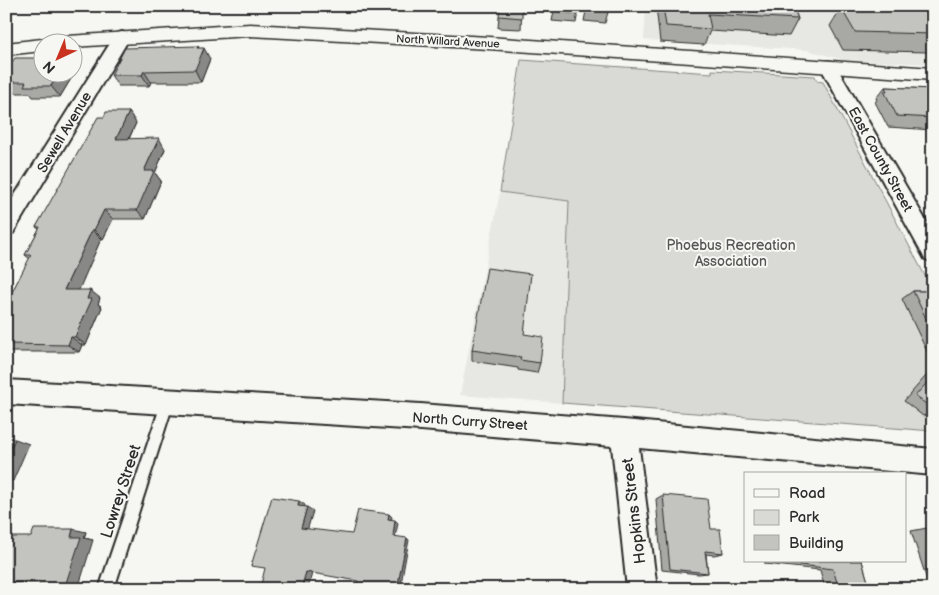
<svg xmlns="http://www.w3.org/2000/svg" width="939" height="595" viewBox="0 0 939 595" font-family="'Balsamiq Sans',sans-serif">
	<rect width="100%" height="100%" fill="#f6f6f2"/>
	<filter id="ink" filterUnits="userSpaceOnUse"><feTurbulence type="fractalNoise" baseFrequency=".02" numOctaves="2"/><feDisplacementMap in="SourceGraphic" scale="10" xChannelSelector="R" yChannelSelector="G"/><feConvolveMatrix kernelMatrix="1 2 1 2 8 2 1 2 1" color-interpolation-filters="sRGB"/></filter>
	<g filter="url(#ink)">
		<!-- built -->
		<path fill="#e7e7e3" d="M646 6H933V64L844 60 807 50 644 40Z
			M500 192 569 201 562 403 460 395Z"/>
		<!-- green -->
		<path fill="#d9d9d5" stroke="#828280" d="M521 60 712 73V70L815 76 817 81 823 82 933 291V431L562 403 569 201 500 192Z"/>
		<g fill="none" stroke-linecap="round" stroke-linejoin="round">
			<!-- lane casing -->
			<g stroke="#2b2b2b" stroke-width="4">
				<path id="lane" d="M167 398 171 400 173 404 114 589H99L161 404 163 400Z"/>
			</g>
			<!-- street casing -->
			<g stroke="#2b2b2b" stroke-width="4">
				<path id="street" d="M122 32 128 34 130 37 13 233 6 235V209L114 37 116 34Z
					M828 61 834 62 836 66 933 233V262L925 259 820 66 822 62Z
					M6 380 421 404 624 420 933 449V475L639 448 657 589H627L612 446 421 430 6 404Z"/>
			</g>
			<!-- secondary casing -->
			<g stroke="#2b2b2b" stroke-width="3">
				<path id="secondary" d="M250 24 489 37 933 68V80L489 49 250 36 72 47V42H58L61 38 68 36Z
					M42 39 50 42H42V51L6 55V43Z"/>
			</g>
			<!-- lane -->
			<use href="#lane" fill="#f6f6f2" fill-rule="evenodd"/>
			<!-- street -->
			<use href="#street" fill="#f6f6f2" fill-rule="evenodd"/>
			<!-- secondary -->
			<use href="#secondary" fill="#f6f6f2" fill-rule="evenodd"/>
		</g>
		<!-- wall -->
		<path fill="#a8a8a5" stroke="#2b2b2b" d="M522 6 521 29 498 28 499 16Z
			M579 6 576 23 552 21 554 11Z
			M587 6 608 12 605 23 584 21Z
			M656 6H793L798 19 789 36 710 31 704 45 660 42Z
			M841 8 933 10V57H932L928 52 843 50 830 26Z
			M198 46 199 48 210 59 201 82H151L149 86H118L111 75Z
			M72 59 78 67 60 97H33L30 93H6V62L72 72Z
			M885 87 933 89V130L888 127 875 102 877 100 876 98Z
			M129 112 136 123 129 139 165 149 155 173 161 181 145 219H113L103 239H101L78 290 100 298 98 304 102 307 86 345H82L79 352H6V295L12 292 30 259 25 255 39 229 36 227 104 117Z
			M913 291H933V364L902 299Z
			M524 334 540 363 537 373 518 370V368L472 361V350Z
			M933 368V412L923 416 904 401Z
			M663 495 711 529 723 553 714 555 706 554 708 573 699 574 662 570 656 499Z
			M927 528 933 529V589H930L911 531Z
			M86 532 84 538 93 540 40 583H6V547L31 537Z
			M765 561H862L870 589H825L820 570 765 564Z"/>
		<!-- shaded-wall -->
		<path fill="#888886" stroke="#2b2b2b" d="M198 46 202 54 204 48 210 59 201 82 195 70Z
			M72 59 78 67 60 97 51 86 59 72H72Z
			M144 71 151 82 149 86 142 75Z
			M129 112 136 123 124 149 116 139Z
			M159 138 165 149 155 173 161 181 145 219 137 210 144 171Z
			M104 210 113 219 103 239 94 230Z
			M92 230 101 239 75 299 64 290Z
			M90 290 100 298 98 304 102 307 86 345 75 337 87 299Z
			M71 337 82 345 79 352 68 345Z
			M15 439 29 444 13 481 6 479V457Z
			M299 501 305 505 304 510 298 506Z
			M307 507 313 511 307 531 301 528Z
			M389 514 392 517 391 522 388 519Z
			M395 520 398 523 395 538 393 536Z
			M73 529 86 532 84 538 93 540 78 589H64L71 537Z
			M407 538 409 540 400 589H397Z
			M306 572 312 573 308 589H301Z"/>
		<!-- building -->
		<path fill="#c3c3c0" stroke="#2b2b2b" d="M500 6H522V18L499 16Z
			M555 6H579L577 14 554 11Z
			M587 6H609L608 12 586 9Z
			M663 6H793L798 19 708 14 711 29 666 26Z
			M841 8 933 10V34L855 32Z
			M198 46 197 48H204L195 70 144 71 142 75H111L125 48Z
			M15 58H42V72H59L51 86H24L26 82H6V62H12Z
			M885 87 933 89V118L897 116 884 91H887Z
			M106 112H129L116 139 159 138 144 171H154L137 210H104L94 230H92L64 290H90L87 299H92L75 337H71L68 345 6 344V295L7 292H12L31 255H25L40 227H36L98 117H104Z
			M487 268 531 274 524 334 543 337 540 363 520 360 521 357 472 350Z
			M913 291H933V333Z
			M933 376V409L915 396Z
			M6 439H15L6 457Z
			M663 495 707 499 711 529H720L723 553 705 551 708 573 670 569Z
			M272 497 299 501 298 506 307 507 301 528 352 534 358 510 389 514 388 519 395 520 393 536 407 538 397 589H357L358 581 306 572 301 589H260L265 568 251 566Z
			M927 528 933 529V545Z
			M34 529H73L71 537H81L64 589H38L40 582 6 583V547L10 537H31Z
			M776 561H862L870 589H839L833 569 776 562Z"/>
	</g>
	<g text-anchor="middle" stroke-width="4" stroke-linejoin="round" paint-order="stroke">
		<!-- far-street labels -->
		<g font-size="11" fill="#2b2b2b" stroke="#f6f6f2">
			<text transform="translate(448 41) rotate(3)" y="4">North Willard Avenue</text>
		</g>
		<!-- street labels -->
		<g font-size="14" fill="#2b2b2b" stroke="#f6f6f2">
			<text transform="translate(64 132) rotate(-59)" y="5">Sewell Avenue</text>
			<text transform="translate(881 159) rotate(61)" y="5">East County Street</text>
			<text transform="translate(470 421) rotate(4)" y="5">North Curry Street</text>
		</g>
		<!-- park labels -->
		<g font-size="14" fill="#565656" stroke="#f6f6f2">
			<text x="731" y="250">Phoebus Recreation<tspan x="731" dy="16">Association</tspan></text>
		</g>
		<!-- near-street labels -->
		<g font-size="16" fill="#2b2b2b" stroke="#f6f6f2">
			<text transform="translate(120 491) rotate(-72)" y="6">Lowrey Street</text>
			<text transform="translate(633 511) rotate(-97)" y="6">Hopkins Street</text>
		</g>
	</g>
	<!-- margin -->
	<rect width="939" height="595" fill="none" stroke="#f6f6f2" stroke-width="25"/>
	<rect x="12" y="12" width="914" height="570" fill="none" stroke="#2b2b2b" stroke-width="2" filter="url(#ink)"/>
	<!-- legend -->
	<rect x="744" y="472" width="162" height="90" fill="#f6f6f2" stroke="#a5a5a2"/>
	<rect x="754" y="489" width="25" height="8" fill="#f6f6f2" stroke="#a5a5a2"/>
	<text x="789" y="498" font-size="15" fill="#2b2b2b">Road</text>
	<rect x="754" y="510" width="25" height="15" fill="#d9d9d5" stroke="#a5a5a2"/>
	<text x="789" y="522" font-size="15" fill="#2b2b2b">Park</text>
	<rect x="754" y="535" width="25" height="15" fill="#c3c3c0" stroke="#a5a5a2"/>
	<text x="789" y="548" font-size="15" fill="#2b2b2b">Building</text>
	<!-- north arrow -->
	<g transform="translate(58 58) rotate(224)"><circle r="24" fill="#f6f6f2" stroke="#a5a5a2"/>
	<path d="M0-4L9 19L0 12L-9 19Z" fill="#c8321e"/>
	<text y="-8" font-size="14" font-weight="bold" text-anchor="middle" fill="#2b2b2b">N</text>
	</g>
</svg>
